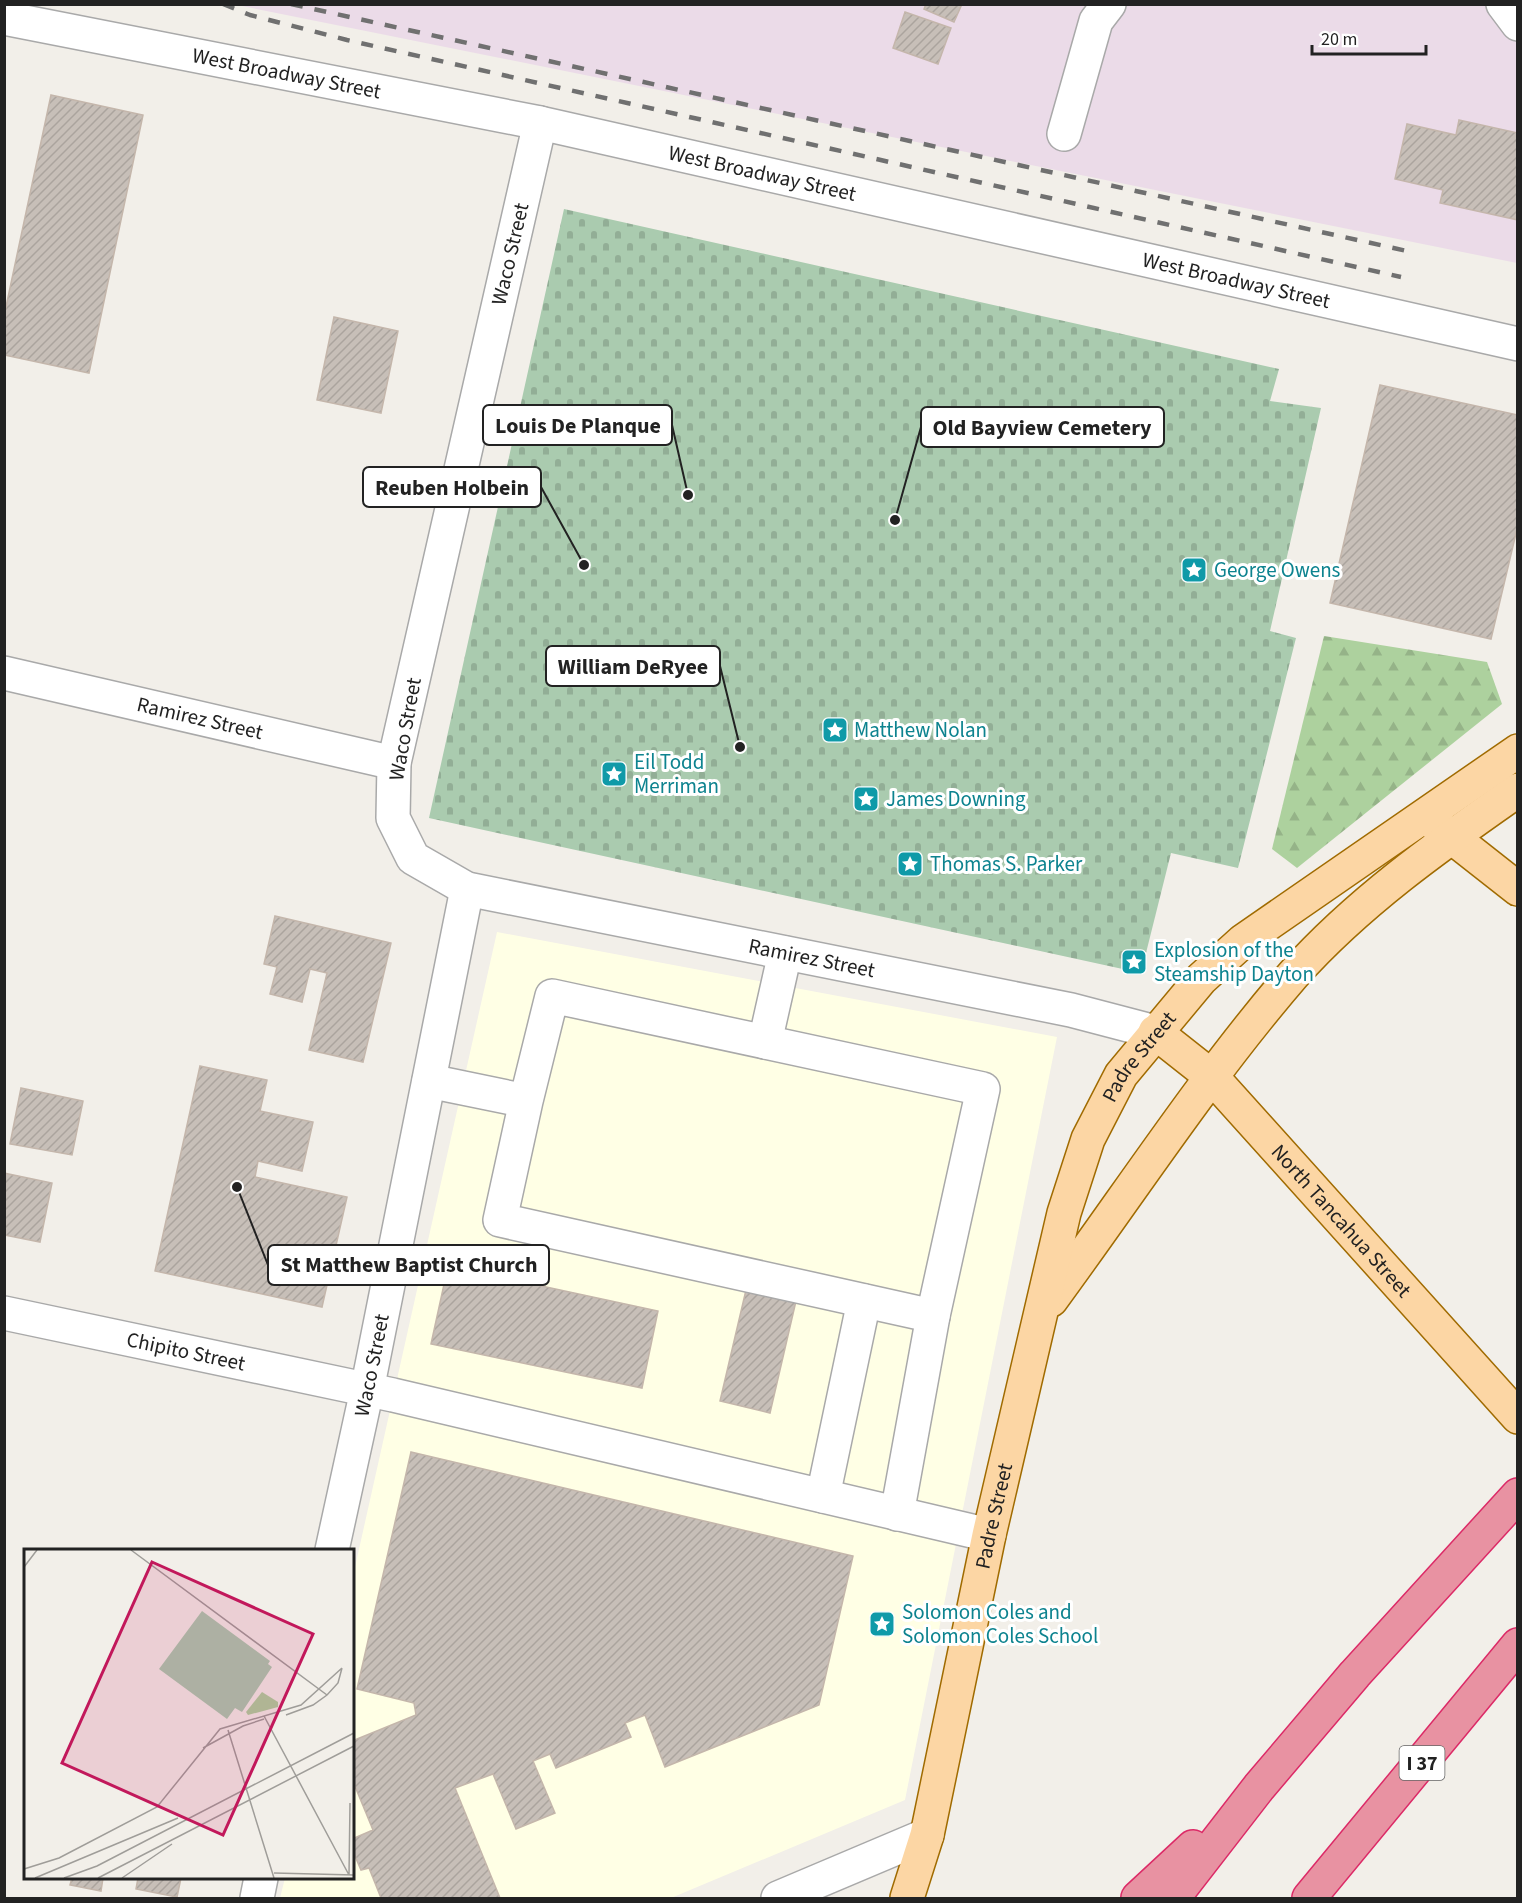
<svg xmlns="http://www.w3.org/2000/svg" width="1522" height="1903" viewBox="0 0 1522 1903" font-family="'Source Sans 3',sans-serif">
	<defs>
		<pattern id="forest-firs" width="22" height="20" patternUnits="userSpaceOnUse" patternTransform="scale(1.5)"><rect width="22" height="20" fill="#add19e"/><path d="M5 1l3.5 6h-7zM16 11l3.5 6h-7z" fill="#95b388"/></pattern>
		<pattern id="cemetery-stones" width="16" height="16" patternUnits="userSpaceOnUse" patternTransform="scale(1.5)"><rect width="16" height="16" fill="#aacbaf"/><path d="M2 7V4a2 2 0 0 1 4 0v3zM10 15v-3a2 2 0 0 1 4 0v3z" fill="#92ae96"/></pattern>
		<pattern id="building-hatch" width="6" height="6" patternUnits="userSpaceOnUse" patternTransform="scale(1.5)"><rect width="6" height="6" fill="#c7bfb8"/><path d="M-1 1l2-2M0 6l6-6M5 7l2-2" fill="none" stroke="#aba49e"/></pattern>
	</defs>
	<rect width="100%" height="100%" fill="#f2efe9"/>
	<!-- industrial -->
	<path fill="#ebdbe8" d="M237 5H1517V263Z"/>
	<!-- education -->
	<path fill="#ffffe5" d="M497 932 1057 1037 905 1800 671 1898H280L285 1878H352L353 1576Z"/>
	<!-- forest -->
	<path fill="url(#forest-firs)" d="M1324 636 1487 662 1502 704 1297 868 1272 849Z"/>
	<!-- cemetery -->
	<path fill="url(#cemetery-stones)" d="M564 209 1279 369 1270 401 1321 408 1270 631 1296 638 1238 868 1171 853 1141 973 429 818Z"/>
	<!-- building -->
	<path fill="url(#building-hatch)" stroke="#c4b6ab" stroke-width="1.5" d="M926 4H962L954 22 924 9Z
		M905 12 951 28 938 64 893 48Z
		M51 95 143 115 89 373 4 355V316Z
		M1459 120 1518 133V220L1440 203 1443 190 1395 179 1407 124 1456 135Z
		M334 317 398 331 381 413 317 400Z
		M1380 385 1518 415V525L1491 639 1330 603Z
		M275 916 391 943 363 1062 309 1050 327 973 310 969 302 1002 270 994 277 967 264 964Z
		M200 1066 267 1080 260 1111 313 1122 302 1171 258 1161 255 1177 347 1197 322 1307 155 1271Z
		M21 1088 83 1101 72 1155 10 1144Z
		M4 1173 52 1183 40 1242 4 1235Z
		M448 1266 658 1311 642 1388 431 1344Z
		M746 1290 796 1301 770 1413 720 1401Z
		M411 1452 853 1556 819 1705 665 1767 645 1715 625 1723 631 1737 556 1768 550 1754 533 1761 555 1813 516 1829 493 1774 455 1788 500 1898H381L369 1868 361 1870 352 1849V1839L373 1830 352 1779V1741L416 1715 414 1703 357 1689Z
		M72 1878H103L101 1891 70 1885Z
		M138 1878H181L177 1897 136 1889Z"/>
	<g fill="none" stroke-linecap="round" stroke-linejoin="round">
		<!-- minor casing -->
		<g stroke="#a9a9a9" stroke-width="36">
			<g id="minor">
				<path d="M1503 4 1518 24"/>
				<path id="s1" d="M4 18 540 123 1518 344"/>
				<path id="s2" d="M540 123 394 763 393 818 413 858 467 889 1071 1010 1155 1032"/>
				<path d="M1064 134 1096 21 1109 4"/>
				<path id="s3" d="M4 673 394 763"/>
				<path d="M765 1042 785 953"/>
				<path d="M429 1081 526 1101 500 1220 933 1316 983 1089 552 996 526 1101"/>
				<path id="s4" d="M4 1313 393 1395 989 1535"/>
				<path d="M823 1496 864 1301"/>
				<path d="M897 1514 933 1316"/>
				<path id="s5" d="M332 1550 367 1390 467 889"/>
				<path d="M257 1898 261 1878"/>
				<path d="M778 1898 927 1835"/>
			</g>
		</g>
		<!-- major casing -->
		<g stroke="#a06b00" stroke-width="36">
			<g id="major">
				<path d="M1434 823 1518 889"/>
				<path id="s6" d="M1155 1032 1212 1077 1518 1417"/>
				<path d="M1051 1300C1131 1191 1205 1077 1293 975 1357 903 1439 845 1518 790"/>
				<path id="s7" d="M907 1898 927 1835 989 1535 1064 1213 1088 1139 1121 1075 1201 979 1243 941 1518 751"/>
			</g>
		</g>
		<!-- highway casing -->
		<g stroke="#dc2a67" stroke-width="36">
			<path id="highway" d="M1138 1898 1193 1847
				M1173 1898 1259 1787 1355 1674 1518 1495
				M1309 1898 1518 1645"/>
		</g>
		<!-- minor -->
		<use href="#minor" stroke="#fff" stroke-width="33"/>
		<!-- major -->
		<use href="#major" stroke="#fcd6a4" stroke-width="33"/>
		<!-- highway -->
		<use href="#highway" stroke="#e892a2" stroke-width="33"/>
		<!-- rail -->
		<path stroke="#707070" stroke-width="4.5" stroke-dasharray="12 12" stroke-linecap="butt" d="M223 4 250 15 347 40 1401 277
			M291 4 1407 251"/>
	</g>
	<!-- icons -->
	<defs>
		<g id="sight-square" transform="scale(1.35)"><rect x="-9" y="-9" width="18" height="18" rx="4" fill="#0f9aa8" stroke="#fff"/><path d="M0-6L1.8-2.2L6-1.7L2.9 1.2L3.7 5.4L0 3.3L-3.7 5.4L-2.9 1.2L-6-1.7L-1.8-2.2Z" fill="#fff"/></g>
	</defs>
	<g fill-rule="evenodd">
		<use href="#sight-square" x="1194" y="570"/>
		<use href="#sight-square" x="835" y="730"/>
		<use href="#sight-square" x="614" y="774"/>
		<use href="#sight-square" x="866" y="799"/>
		<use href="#sight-square" x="910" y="864"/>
		<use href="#sight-square" x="1134" y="962"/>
		<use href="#sight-square" x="882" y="1624"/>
	</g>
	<g text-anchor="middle" stroke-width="6" stroke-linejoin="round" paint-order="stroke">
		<!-- shield labels -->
		<rect fill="#fff" stroke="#646464" stroke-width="1.5" x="1399.5" y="1746" width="45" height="34" rx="4.5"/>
		<g font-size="20" font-weight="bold" fill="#222">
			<text x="1422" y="1770">I 37</text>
		</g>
		<!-- street labels -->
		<g font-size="21" fill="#222" stroke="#fff">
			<text dy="7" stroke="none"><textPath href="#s1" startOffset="288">West Broadway Street</textPath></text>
			<text dy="7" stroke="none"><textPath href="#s1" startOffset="774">West Broadway Street</textPath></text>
			<text transform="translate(510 254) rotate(-77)" y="7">Waco Street</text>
			<text dy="7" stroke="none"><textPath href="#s1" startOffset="1260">West Broadway Street</textPath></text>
			<text dy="7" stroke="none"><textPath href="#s3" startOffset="201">Ramirez Street</textPath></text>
			<text transform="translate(405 729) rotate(-80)" y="7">Waco Street</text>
			<text dy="7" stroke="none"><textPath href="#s2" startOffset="1170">Ramirez Street</textPath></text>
			<text dy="7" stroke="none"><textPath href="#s7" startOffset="878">Padre Street</textPath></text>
			<text dy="7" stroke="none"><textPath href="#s6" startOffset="266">North Tancahua Street</textPath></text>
			<text dy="7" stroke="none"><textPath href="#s4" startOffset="186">Chipito Street</textPath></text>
			<text dy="7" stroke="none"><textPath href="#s5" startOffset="189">Waco Street</textPath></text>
			<text dy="7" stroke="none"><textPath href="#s7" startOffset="392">Padre Street</textPath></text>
		</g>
		<!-- culture labels -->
		<g font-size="21" fill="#0d838f" stroke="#fff" text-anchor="start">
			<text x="1214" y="577">George Owens</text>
			<text x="854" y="737">Matthew Nolan</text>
			<text x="634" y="769">Eil Todd<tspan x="634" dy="24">Merriman</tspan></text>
			<text x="886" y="806">James Downing</text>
			<text x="930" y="871">Thomas S. Parker</text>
			<text x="1154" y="957">Explosion of the<tspan x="1154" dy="24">Steamship Dayton</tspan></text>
			<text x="902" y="1619">Solomon Coles and<tspan x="902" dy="24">Solomon Coles School</tspan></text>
		</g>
	</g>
	<!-- overview -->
	<g transform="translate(24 1549)">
		<rect width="330" height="330" fill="#f2efe9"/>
		<path d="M238 143 254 153V158L224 166 222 163Z" fill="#add19e"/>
		<path d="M178 62 246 112 244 115 248 118 218 163 211 159 203 170 135 120Z" fill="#aacbaf"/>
		<path fill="none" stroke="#9f9d99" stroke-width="1.5" d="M107 1 303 146M0 18 13 1M262 166 289 156 303 146 314 134 318 119M240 167 325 326M204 181 250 329M179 199 219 177 240 170M0 320 35 309 133 258 196 180 277 156 318 119M250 324 330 326M325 326 326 254M11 329 154 269M40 329 73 317 330 184M74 329 330 197M98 329 148 295"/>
		<path fill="#c2185b" fill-opacity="0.15" stroke="#c2185b" stroke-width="3" d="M128 13 289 85 199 286 38 214Z"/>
		<rect width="330" height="330" fill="none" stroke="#222" stroke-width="3"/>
	</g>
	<!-- callouts -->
	<path fill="none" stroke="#222" stroke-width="2" d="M688 495L672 425M895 520L921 427M584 565L541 487M740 747L720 666M237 1187L268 1265"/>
	<g fill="#222" stroke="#fff" stroke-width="2">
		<circle cx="688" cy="495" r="6"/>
		<circle cx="895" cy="520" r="6"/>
		<circle cx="584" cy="565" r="6"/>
		<circle cx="740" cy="747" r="6"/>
		<circle cx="237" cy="1187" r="6"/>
	</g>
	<g fill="#fff" stroke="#222" stroke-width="2">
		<rect x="483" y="405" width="189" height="40" rx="6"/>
		<rect x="921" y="407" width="243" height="40" rx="6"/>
		<rect x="363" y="467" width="178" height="40" rx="6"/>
		<rect x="546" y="646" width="174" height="40" rx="6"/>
		<rect x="268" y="1245" width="281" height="40" rx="6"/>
	</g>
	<g font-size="22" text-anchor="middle" font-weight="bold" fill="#222">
		<text x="578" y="433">Louis De Planque</text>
		<text x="1042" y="435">Old Bayview Cemetery</text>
		<text x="452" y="495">Reuben Holbein</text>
		<text x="633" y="674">William DeRyee</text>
		<text x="409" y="1272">St Matthew Baptist Church</text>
	</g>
	<!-- border -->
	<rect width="1522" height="1903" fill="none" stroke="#222222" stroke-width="12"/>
	<!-- scale -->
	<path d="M1312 45v9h114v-9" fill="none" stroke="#222222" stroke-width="3"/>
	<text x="1321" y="45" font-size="18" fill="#222222" stroke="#ffffff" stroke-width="4.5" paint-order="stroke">20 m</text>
</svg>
